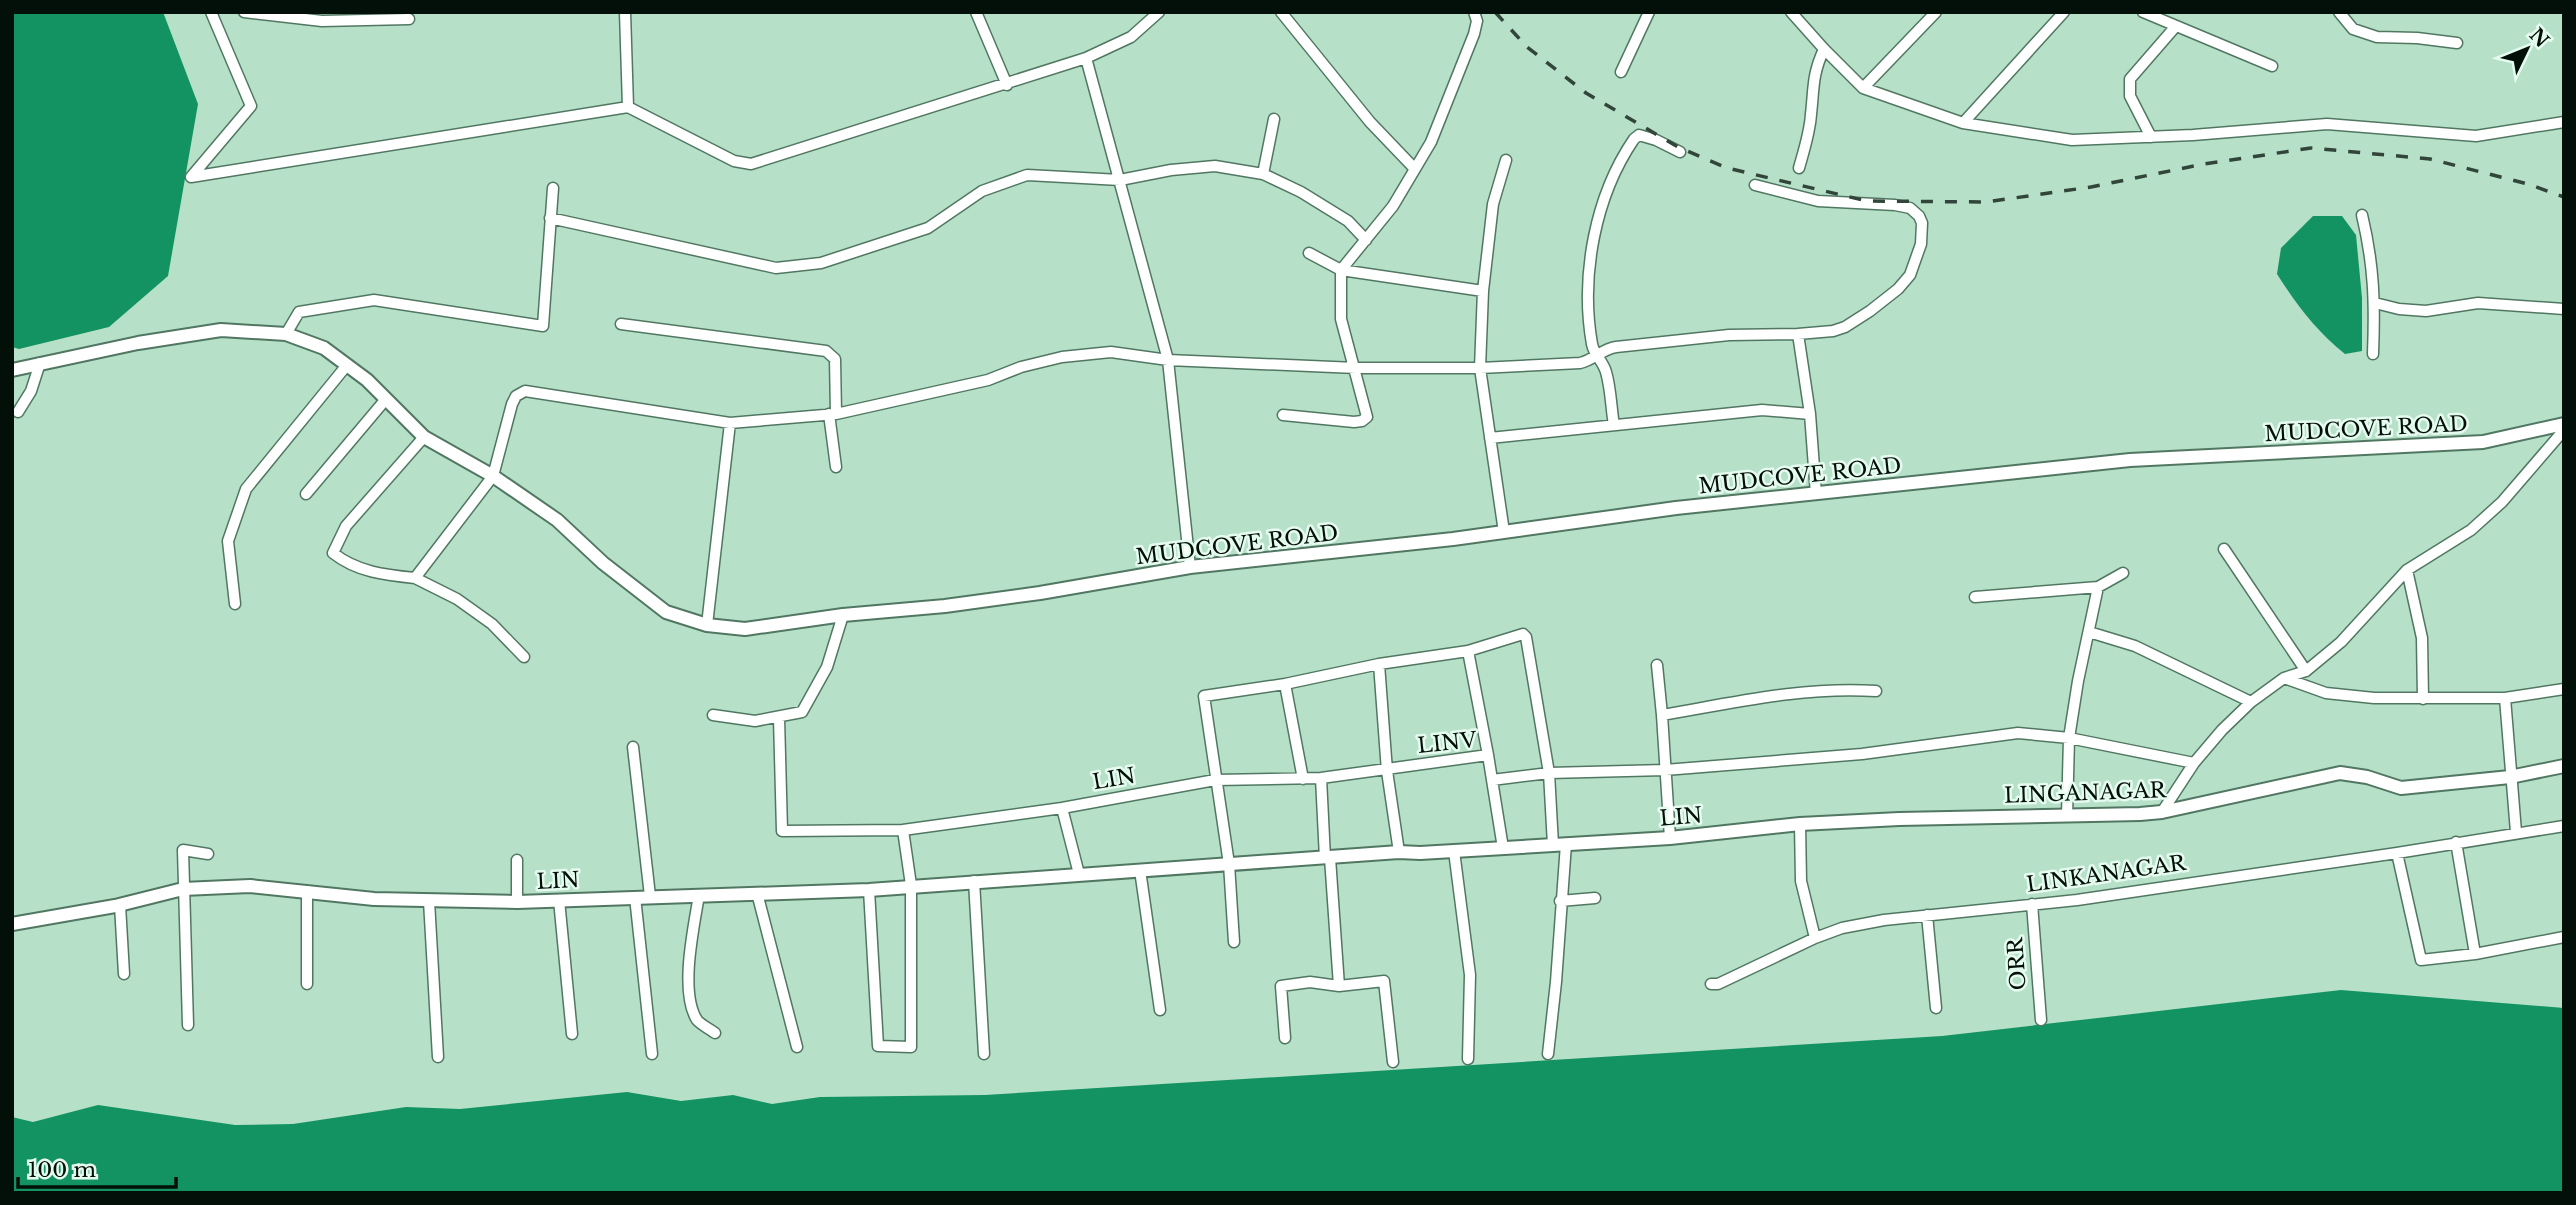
<svg xmlns="http://www.w3.org/2000/svg" width="2576" height="1205" viewBox="0 0 2576 1205" font-family="'Libre Baskerville',serif">
	<rect width="100%" height="100%" fill="#b6e0c8"/>
	<!-- water -->
	<path fill="#139361" d="M12 12H163L198 104 168 276 109 327 19 349 12 347Z
		M2313 216H2342L2356 235 2362 298V351L2345 354C2317 332 2296 304 2277 274L2281 248Z
		M2341 990 2564 1008V1193H12V1117L33 1122 98 1105 235 1125 293 1124 406 1107 460 1109 627 1092 681 1101 733 1095 772 1104 820 1097 985 1095 1942 1036Z"/>
	<g fill="none" stroke-linecap="round" stroke-linejoin="round">
		<!-- minor casing -->
		<g stroke="#517762" stroke-width="13">
			<path id="minor" d="M244 12 322 21 409 19
				M625 12 628 107
				M976 12 1007 85
				M1281 12 1370 122 1414 168
				M1791 12 1824 49 1863 88 1963 123 2072 140 2193 135 2327 124 2476 136 2564 122
				M2143 12 2272 66
				M2339 12 2353 29 2377 37 2417 38 2457 43
				M1086 58 1168 360 1190 567
				M1621 72 1649 12
				M1863 88 1936 12
				M1963 123 2064 12
				M2151 137 2130 96V79L2176 26
				M1799 168C1804 150 1810 132 1811 114 1814 88 1812 75 1824 49
				M1263 174 1274 119
				M191 177 628 107 734 161 751 164 1086 58 1131 37 1159 12
				M191 177 251 106 211 12
				M2362 215C2374 265 2375 303 2373 354
				M550 218 776 268 821 263 928 228 982 191 1027 175 1120 180 1171 170 1215 166 1263 174 1301 192 1348 221 1366 240
				M1309 253 1341 270 1483 291
				M2375 303 2399 309 2426 311 2478 303 2564 309
				M621 324 826 351 835 359 836 414
				M286 334 299 312 374 300 543 326 553 188
				M1798 334 1810 414 1816 494
				M18 412 31 391 40 363
				M829 414 836 467
				M1283 415 1354 422 1362 421 1367 417 1341 319V270L1393 206 1431 142 1474 34 1477 21 1474 12
				M1614 425C1611 408 1611 389 1606 372 1603 361 1594 355 1592 344 1580 276 1595 196 1634 139L1639 135 1656 140 1680 152
				M1490 438 1762 410 1810 414
				M306 494 386 399
				M1504 532 1480 368 1483 291 1493 204 1506 160
				M2224 549 2306 671
				M2407 570 2422 638 2423 699
				M415 578C385 575 357 572 333 553L346 526 424 437
				M1975 597 2098 587 2123 573
				M235 604 228 541 246 489 347 365
				M707 625 730 423
				M2089 632 2135 646 2251 702
				M1468 651 1523 634 1526 637 1549 773 1492 780
				M524 657 492 624 457 599 415 578 493 476 512 404 516 396 525 391 730 423 836 414 988 380 1021 367 1062 357 1111 352 1168 360 1356 368H1480L1580 363C1594 360 1602 349 1616 347L1729 335 1798 334 1833 331 1845 327 1870 311 1898 289 1910 275 1921 244 1922 223 1919 216 1910 208 1895 205 1818 201 1755 185
				M1379 664 1468 651 1488 755
				M1657 665 1662 715
				M2284 678 2326 693 2374 698H2505L2516 832
				M1285 684 1303 779
				M2505 698 2564 689
				M713 715 755 721 802 712 827 667 843 615
				M779 718 782 831 903 830 1062 808
				M633 747 650 896
				M1321 778 1325 858
				M2162 812 2194 763 2222 730 2251 702 2284 678 2306 671 2341 642 2407 570 2471 530 2502 502 2564 430
				M2067 816 2069 738 2078 681 2098 587
				M1800 824 1801 881 1815 938
				M1670 838 1662 715C1732 703 1805 686 1876 691
				M2456 842 2475 954
				M1553 845 1549 773 1665 770 1862 754 2018 733 2069 738 2194 763
				M1454 851 1470 975 1468 1059
				M2397 853 2421 960 2475 954 2564 937
				M1140 870 1160 1010
				M1079 874 1062 808 1215 780 1321 778 1488 755 1503 848
				M974 881 984 1054
				M869 890 878 1046 911 1047V885L903 830
				M757 893 797 1047
				M699 895C694 926 679 992 697 1020 701 1025 710 1029 715 1033
				M635 897 652 1054
				M559 900 572 1034
				M429 901 438 1057
				M1560 901 1595 898
				M517 902V860
				M2032 904 2041 1020
				M120 905 124 974
				M1927 915 1936 1008
				M1234 942 1229 864 1204 696 1285 684 1379 664 1387 771 1399 852
				M307 984V891
				M1711 984H1718L1815 938 1842 928 1884 920 2077 900 2397 853 2564 826
				M1339 986 1384 981 1393 1062
				M188 1025 183 850 208 854
				M1285 1038 1281 986 1310 982 1339 986 1330 858
				M1548 1054 1556 982 1566 844"/>
		</g>
		<!-- tertiary casing -->
		<g stroke="#517762" stroke-width="16">
			<path id="tertiary" d="M12 370 138 343 221 330 286 334 324 348 367 380 424 437 493 476 557 520 603 563 666 612 707 625 745 629 843 615 945 606 1040 593 1190 567 1453 539 1676 508 2130 460 2483 442 2564 424
				M12 924 115 906 183 889 250 886 374 899 517 902 869 890 1399 852 1420 853 1670 838 1800 824 1899 819 2140 814 2162 812 2340 773 2367 777 2401 788 2510 777 2564 766"/>
		</g>
		<!-- minor -->
		<use href="#minor" stroke="#fff" stroke-width="10"/>
		<!-- tertiary -->
		<use href="#tertiary" stroke="#fff" stroke-width="12"/>
		<!-- rail -->
		<path stroke="#31453a" stroke-width="3.5" stroke-dasharray="12 12" stroke-linecap="butt" d="M1495 12 1527 47 1586 93 1678 147 1727 168 1867 201 1986 202 2091 187 2204 164 2311 148 2430 159 2528 184 2564 197"/>
	</g>
	<g text-anchor="middle" stroke-width="5" stroke-linejoin="round" paint-order="stroke">
		<!-- street labels -->
		<g font-size="21" fill="#031009" stroke="#e6fbef">
			<text transform="translate(2366 429) rotate(-3)" y="7">MUDCOVE ROAD</text>
			<text transform="translate(1800 476) rotate(-6)" y="7">MUDCOVE ROAD</text>
			<text transform="translate(1237 545) rotate(-7)" y="7">MUDCOVE ROAD</text>
			<text transform="translate(1447 743) rotate(-6)" y="7">LINV</text>
			<text transform="translate(1114 779) rotate(-10)" y="7">LIN</text>
			<text transform="translate(2085 793) rotate(-2)" y="7">LINGANAGAR</text>
			<text transform="translate(1681 817) rotate(-5)" y="7">LIN</text>
			<text transform="translate(2106 874) rotate(-8)" y="7">LINKANAGAR</text>
			<text transform="translate(558 881) rotate(-3)" y="7">LIN</text>
			<text transform="translate(2017 964) rotate(-94)" y="7">ORR</text>
		</g>
	</g>
	<!-- border -->
	<rect width="2576" height="1205" fill="none" stroke="#031009" stroke-width="28"/>
	<!-- north arrow -->
	<g transform="translate(2527 49) rotate(47)" stroke="#e6fbef" stroke-width="5" paint-order="stroke">
	<path d="M0-5L12 26L0 18L-12 26Z" fill="#031009"/>
	<text y="-10" font-size="19" font-weight="bold" text-anchor="middle" fill="#031009">N</text>
	</g>
	<!-- scale -->
	<path d="M18 1177v10h158v-10" fill="none" stroke="#031009" stroke-width="3.5"/>
	<text x="28" y="1177" font-size="21" fill="#031009" stroke="#e6fbef" stroke-width="5" paint-order="stroke">100 m</text>
</svg>
